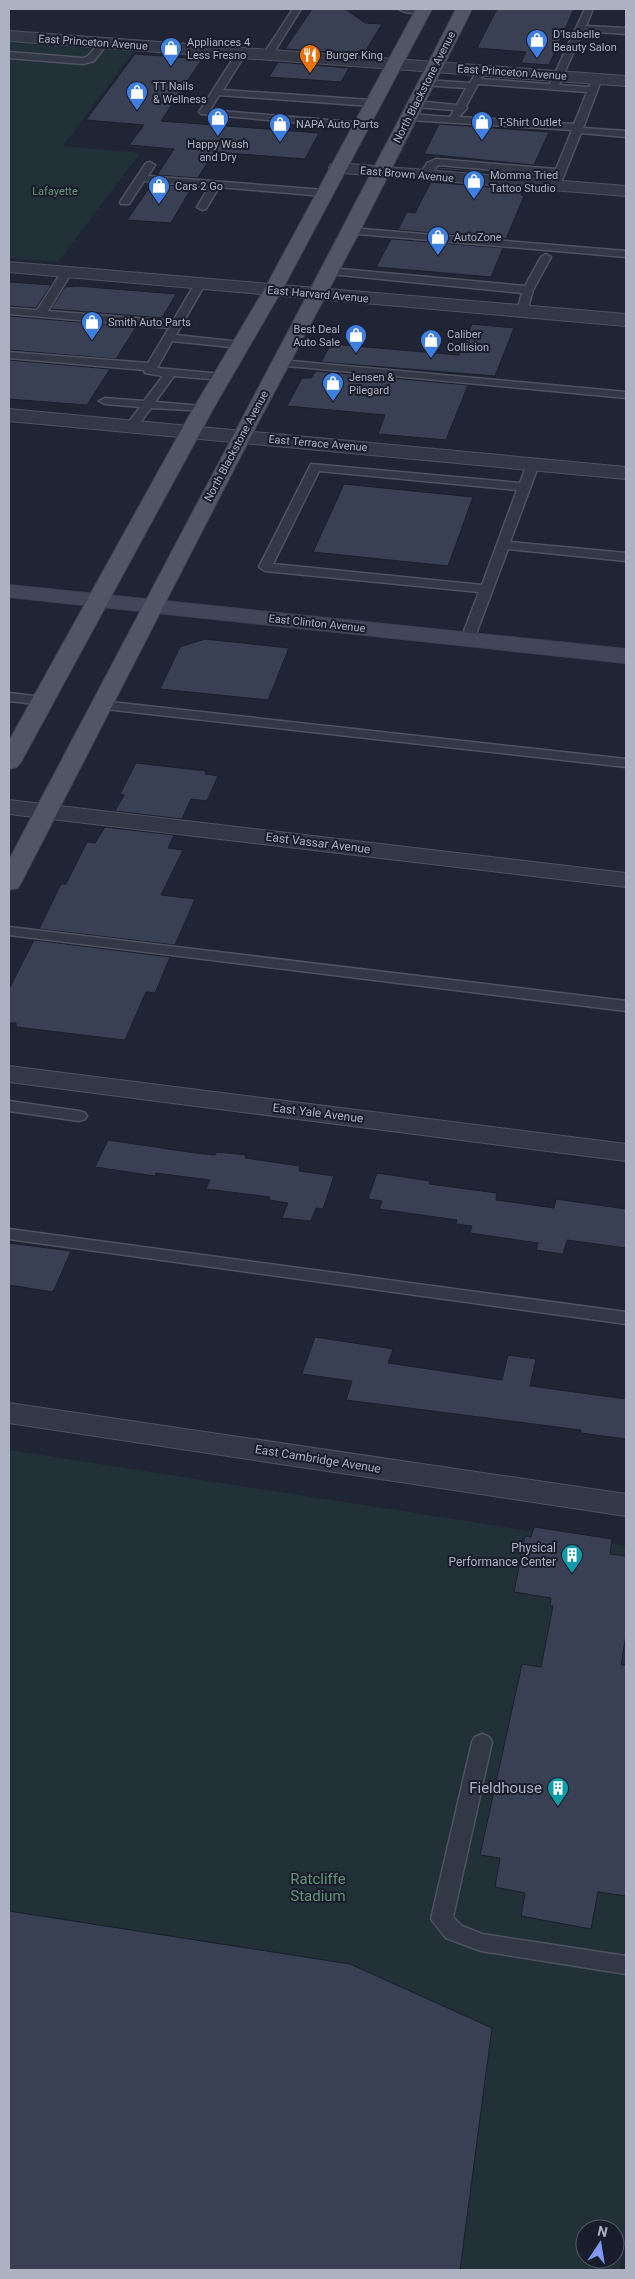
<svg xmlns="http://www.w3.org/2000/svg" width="635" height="2279" viewBox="0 0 635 2279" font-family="Roboto,sans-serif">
	<rect width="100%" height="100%" fill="#202536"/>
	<!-- green -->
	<path fill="#223137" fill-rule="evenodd" d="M9 43 134 51 63 146 140 153 58 262 9 258Z
		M9 1450 626 1546V2232L620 2270H9ZM585 2229H615V2259H585Z"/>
	<!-- building -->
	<path fill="#394054" stroke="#1b1f2d" d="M312 9H345L365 23 382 24 365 52 358 51 356 54 285 49Z
		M497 9H574L549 65 521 63 526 52 477 48Z
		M135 54 202 59 161 121 319 133 305 159 214 152 198 178 157 175 174 149 129 145 144 125 86 120Z
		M278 62 349 68 341 82 269 77Z
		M439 124 549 132 534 165 424 154Z
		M439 167 530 175 529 176 437 169Z
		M431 182 523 190 521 195 524 196 506 239 398 230 407 212 415 213Z
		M152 184 192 187 171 223 127 220Z
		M391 239H393L503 248 491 277 376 267Z
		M9 282 51 285 36 308 9 306Z
		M77 286 176 294 162 318 51 309 65 287Z
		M9 316 136 327 116 359 9 350Z
		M472 324 514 328 495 376 321 362 331 344 459 355Z
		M9 360 110 369 87 405 9 399Z
		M316 371 468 385 446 440 378 434 385 415 287 406 302 378H311Z
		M344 484 473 497 448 566 313 552Z
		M205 639 289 648 268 700 160 689 180 647Z
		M136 763 206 771 205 774 218 776 207 801 191 799 182 819 115 811 124 795 120 794Z
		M105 827 174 835 168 848 183 850 161 895 195 899 175 945 39 929 61 884H66L87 842 95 843Z
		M34 940 170 957 155 993 146 992 125 1040 16 1027V1023H9V989Z
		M108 1140 195 1153 215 1155 217 1152 246 1155 245 1158 300 1166 299 1171 334 1176 323 1209 316 1208 311 1221 282 1218 288 1203 269 1200 270 1197 206 1189 210 1180 156 1173 155 1176 95 1167Z
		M377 1173 430 1181 429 1184 497 1193 496 1200 554 1208 556 1199 626 1209V1248L567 1240 563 1254 536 1250 538 1243 470 1233 472 1226 456 1224 457 1220 379 1209 382 1201 368 1199Z
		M9 1243 71 1251 53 1292 9 1285Z
		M315 1337 393 1349 388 1363 502 1380 508 1355 536 1359 530 1386 626 1399V1439L581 1433V1430L346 1400 352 1381 302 1374Z
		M534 1527 612 1539 610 1554 626 1556V1635L621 1665H626V1896L598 1892 591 1929 521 1916 525 1893 495 1887 500 1858 480 1855 522 1664 541 1667 553 1606H550L551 1598 514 1592 525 1536 531 1537Z
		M9 1911 350 1964 492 2028 460 2270H9Z"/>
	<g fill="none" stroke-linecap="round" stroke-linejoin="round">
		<!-- service casing -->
		<g stroke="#4e5261" stroke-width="3">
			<path id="service" d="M293 9H301L271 57H265L263 55Z
				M399 9H427V10C421 14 404 14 399 9Z
				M585 9H593L586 26 626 28V34L583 31 559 85 589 87 594 76H600L602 78 583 128 626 131V137L581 133 560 185 555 188 550 185 554 175 438 165 429 177H421L420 175 427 163 436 159 556 169 572 130 409 120 404 117 409 114 450 117 454 110 415 107 410 104 415 101 457 105 466 88 422 85V81L425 80 470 83 477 71 480 70 485 73 481 79 550 84ZM478 84 587 92 574 124 459 117 467 108 466 106Z
				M103 40 108 43 94 61 83 64 9 58V52L83 58C93 56 94 44 103 40Z
				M241 50 246 53 223 90 371 100 376 103 371 106 219 95 210 110 363 123V127L360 128 201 114 199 112 238 51Z
				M150 162 155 165 148 176 324 190 329 193 324 196 219 187 206 209 202 210 197 207 209 187 144 181 129 204H121L120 202 146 163Z
				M351 228 626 251V257L347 233 346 231Z
				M546 254 551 257 533 290 527 311 522 314 517 311 522 293 330 274 325 271 330 268 525 286 541 257Z
				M67 269 72 272 48 311 173 321 196 282H204L205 284 176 335 241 342 247 345 241 348 172 341 157 368 222 374 228 377 222 380 174 376 155 402 203 406 207 407 209 409 207 411 151 408 136 428H128L126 426 140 407 105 404 99 401 105 398 144 401 163 376 145 373 144 370 9 358V352L148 363 169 328 9 314V308L37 310 63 270Z
				M281 360 626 392V398L277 365 275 363 277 361Z
				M533 460 539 464 510 542 626 553V561L508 549 473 642H463L461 639 479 592 265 571 259 567 311 464 520 483 527 464ZM319 471 517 490 482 585 273 564Z
				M9 693 44 697 51 701 44 705 9 701Z
				M101 701 626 759V767L96 708 94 705Z
				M9 927 626 1001V1011L9 935Z
				M9 1101 79 1111 85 1113 87 1116 85 1119 79 1121 9 1111Z
				M9 1229 626 1312V1324L9 1239Z
				M482 1734 489 1737 492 1742 453 1917 462 1926 482 1934 626 1956V1974L481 1951 446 1938 431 1919 472 1742 475 1737Z"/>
		</g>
		<!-- minor casing -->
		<g stroke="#4e5261" stroke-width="2">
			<path id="minor" d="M9 31 626 76V86L9 41Z
				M337 163 626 186V196L331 172 329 168 331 164Z
				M9 262 626 314V326L9 272Z
				M9 409 626 467V479L9 421Z
				M9 800 626 873V887L9 814Z
				M9 1066 626 1144V1161L9 1082Z
				M9 1403 626 1494V1516L9 1423Z"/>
		</g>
		<!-- secondary casing -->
		<g stroke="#3d4150" stroke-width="2">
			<path id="secondary" d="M9 585 626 649V663L9 597Z"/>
		</g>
		<!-- primary casing -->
		<g stroke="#3d4150" stroke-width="2">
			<path id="primary" d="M416 9H432L282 290 213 409 21 762 17 767 9 769V741L193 409 264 290Z
				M456 9H472L360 231 251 436 21 883 18 888 9 890V860C158 576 310 294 456 9Z"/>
		</g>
		<!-- service -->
		<use href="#service" fill="#333847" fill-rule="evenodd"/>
		<!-- minor -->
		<use href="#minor" fill="#333847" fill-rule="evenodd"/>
		<!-- secondary -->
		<use href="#secondary" fill="#414659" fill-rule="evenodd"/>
		<!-- primary -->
		<use href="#primary" fill="#515667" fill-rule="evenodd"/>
	</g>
	<!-- icons -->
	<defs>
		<g id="shop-pin" transform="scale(1.125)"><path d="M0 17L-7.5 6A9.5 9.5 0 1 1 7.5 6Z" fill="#3f7fe0" stroke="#191d2b"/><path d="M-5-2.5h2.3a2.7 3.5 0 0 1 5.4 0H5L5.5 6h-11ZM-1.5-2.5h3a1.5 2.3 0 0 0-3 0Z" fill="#fff"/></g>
		<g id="restaurant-pin" transform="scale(1.125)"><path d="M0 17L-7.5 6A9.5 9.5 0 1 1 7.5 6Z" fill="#e8710a" stroke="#191d2b"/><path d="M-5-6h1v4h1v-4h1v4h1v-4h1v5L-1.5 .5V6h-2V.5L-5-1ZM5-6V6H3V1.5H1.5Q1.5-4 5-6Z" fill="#fff"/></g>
		<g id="building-pin" transform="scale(1.125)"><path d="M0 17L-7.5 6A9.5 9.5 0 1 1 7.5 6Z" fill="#0f9aa8" stroke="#191d2b"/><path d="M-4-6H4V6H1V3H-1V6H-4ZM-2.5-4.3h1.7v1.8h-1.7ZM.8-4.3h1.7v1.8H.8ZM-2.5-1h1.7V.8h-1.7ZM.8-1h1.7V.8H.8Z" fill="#fff"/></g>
	</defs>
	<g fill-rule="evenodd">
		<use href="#shop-pin" x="537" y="40"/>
		<use href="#shop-pin" x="171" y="48"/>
		<use href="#restaurant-pin" x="310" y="55"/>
		<use href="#shop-pin" x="137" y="92"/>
		<use href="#shop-pin" x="218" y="118"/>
		<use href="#shop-pin" x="482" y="122"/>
		<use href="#shop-pin" x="280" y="124"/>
		<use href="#shop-pin" x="474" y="181"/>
		<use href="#shop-pin" x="159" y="186"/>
		<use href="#shop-pin" x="438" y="237"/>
		<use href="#shop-pin" x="92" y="322"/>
		<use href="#shop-pin" x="356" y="335"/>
		<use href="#shop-pin" x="431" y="340"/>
		<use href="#shop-pin" x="333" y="383"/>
		<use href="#building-pin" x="572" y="1555"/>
		<use href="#building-pin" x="558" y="1788"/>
	</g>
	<g text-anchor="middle" stroke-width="4" stroke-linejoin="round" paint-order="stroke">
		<!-- far-poi labels -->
		<g font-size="11" fill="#adb2c3" stroke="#191d2b" text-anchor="start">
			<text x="553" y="38">D'Isabelle<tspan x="553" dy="13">Beauty Salon</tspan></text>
			<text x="187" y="46">Appliances 4<tspan x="187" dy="13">Less Fresno</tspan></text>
			<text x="326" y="59">Burger King</text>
			<text x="153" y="90">TT Nails<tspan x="153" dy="13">&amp; Wellness</tspan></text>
			<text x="498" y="126">T-Shirt Outlet</text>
			<text x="296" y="128">NAPA Auto Parts</text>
			<text x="218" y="148" text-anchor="middle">Happy Wash<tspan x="218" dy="13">and Dry</tspan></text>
			<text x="490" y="179">Momma Tried<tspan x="490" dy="13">Tattoo Studio</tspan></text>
			<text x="175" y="190">Cars 2 Go</text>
			<text x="454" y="241">AutoZone</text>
			<text x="108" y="326">Smith Auto Parts</text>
			<text x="340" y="333" text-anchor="end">Best Deal<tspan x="340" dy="13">Auto Sale</tspan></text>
			<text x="447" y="338">Caliber<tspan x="447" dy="13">Collision</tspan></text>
			<text x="349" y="381">Jensen &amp;<tspan x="349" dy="13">Pilegard</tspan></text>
		</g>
		<!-- far-street labels -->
		<g font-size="11" fill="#adb2c3" stroke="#191d2b">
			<text transform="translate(93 42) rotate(4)" y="4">East Princeton Avenue</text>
			<text transform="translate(512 72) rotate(4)" y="4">East Princeton Avenue</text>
			<text transform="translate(424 87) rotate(-63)" y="4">North Blackstone Avenue</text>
			<text transform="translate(407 174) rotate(5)" y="4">East Brown Avenue</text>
			<text transform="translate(318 294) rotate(5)" y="4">East Harvard Avenue</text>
			<text transform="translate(318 443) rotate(5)" y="4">East Terrace Avenue</text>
			<text transform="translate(236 446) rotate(-62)" y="4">North Blackstone Avenue</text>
			<text transform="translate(317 623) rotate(6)" y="4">East Clinton Avenue</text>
		</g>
		<!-- far-park labels -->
		<g font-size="11" fill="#669378" stroke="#191d2b">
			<text x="55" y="195">Lafayette</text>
		</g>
		<!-- street labels -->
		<g font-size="12" fill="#adb2c3" stroke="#191d2b">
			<text transform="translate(318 843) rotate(7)" y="4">East Vassar Avenue</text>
			<text transform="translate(318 1113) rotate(7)" y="4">East Yale Avenue</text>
			<text transform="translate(318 1459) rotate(9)" y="4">East Cambridge Avenue</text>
		</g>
		<!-- poi labels -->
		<g font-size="12" fill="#adb2c3" stroke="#191d2b" text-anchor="end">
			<text x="556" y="1552">Physical<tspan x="556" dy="14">Performance Center</tspan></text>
		</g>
		<!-- near-poi labels -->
		<g font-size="15" fill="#adb2c3" stroke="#191d2b" text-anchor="end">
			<text x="542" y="1793">Fieldhouse</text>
		</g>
		<!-- near-park labels -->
		<g font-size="15" fill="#669378" stroke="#191d2b">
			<text x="318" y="1884">Ratcliffe<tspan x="318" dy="17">Stadium</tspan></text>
		</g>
	</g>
	<!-- border -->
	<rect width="635" height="2279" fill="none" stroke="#adb2c3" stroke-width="20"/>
	<!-- north arrow -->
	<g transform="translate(600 2244) rotate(12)"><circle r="24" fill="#191d2b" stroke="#545968"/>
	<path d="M0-4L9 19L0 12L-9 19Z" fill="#8199f5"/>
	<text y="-8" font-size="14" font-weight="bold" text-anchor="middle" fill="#adb2c3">N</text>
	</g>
</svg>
